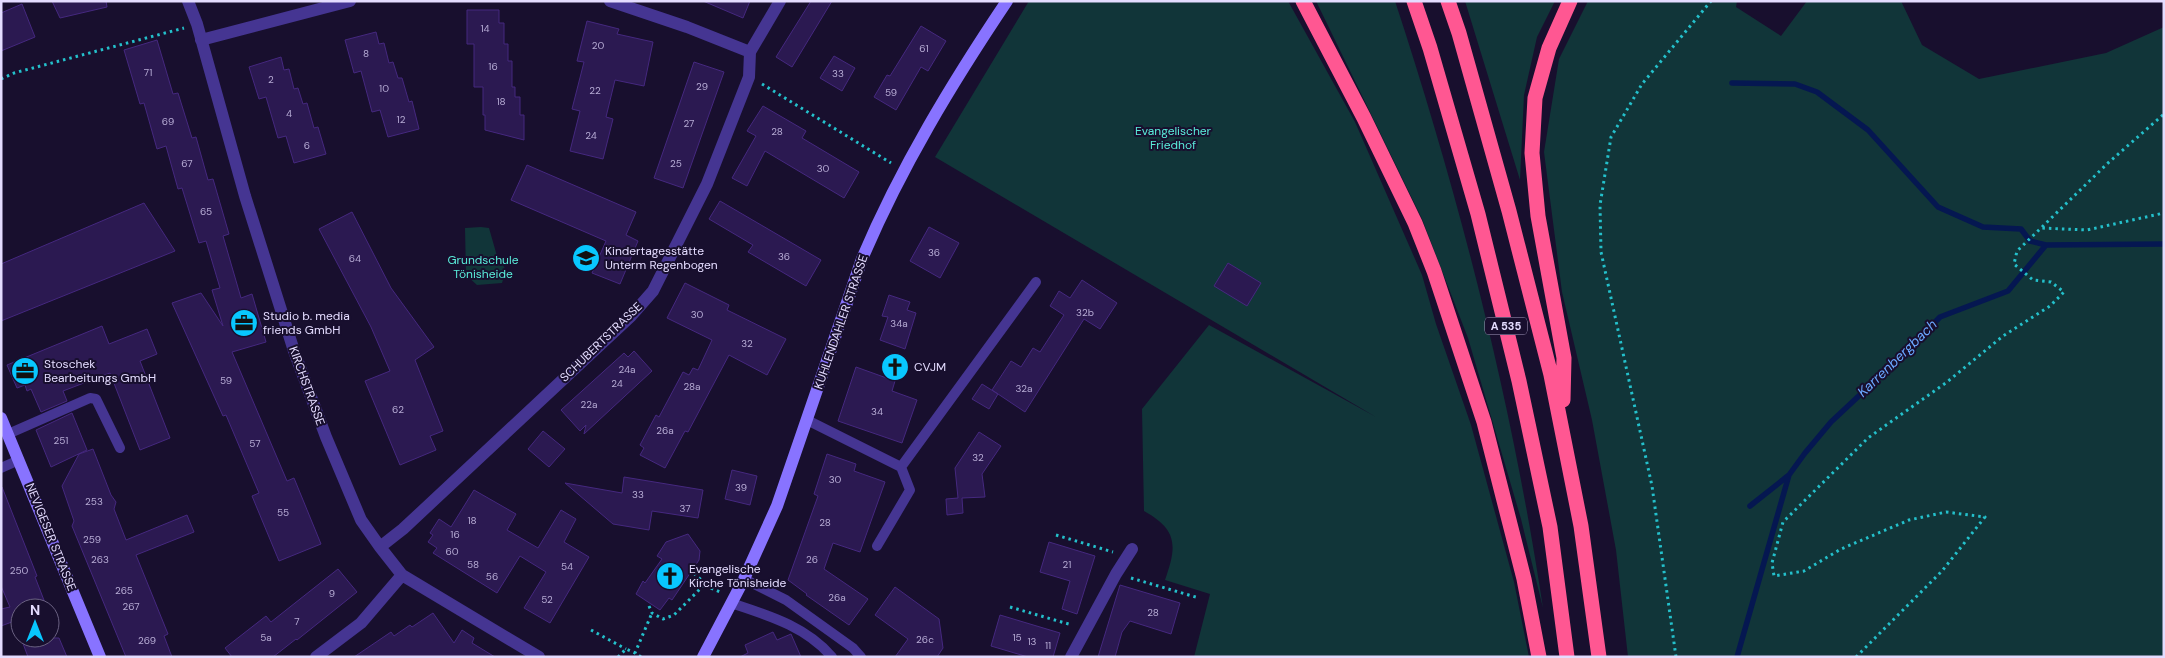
<svg xmlns="http://www.w3.org/2000/svg" width="2165" height="658" viewBox="0 0 2165 658" font-family="'DM Sans',sans-serif">
	<rect width="100%" height="100%" fill="#180f2e"/>
	<!-- green -->
	<path fill="#113539" d="M1029 1H1288L1355 122 1422 275 1436 324 1471 425 1514 582 1529 657H1194L1210 594 1165 580C1177 546 1178 530 1144 511L1142 409 1209 325 1376 417 935 157Z
		M1316 1H1395C1460 199 1512 402 1543 608L1521 519 1468 338 1422 219Z
		M1465 1H1555L1537 37 1524 95 1520 180Z
		M1588 1H1737L1736 7 1781 36 1807 1H1901L1922 45 1979 79 2106 53 2164 27V657H1628L1616 550 1592 420 1562 292 1544 152 1559 59Z
		M481 227 489 228 497 256 506 270 502 283 477 285 466 275 465 228Z"/>
	<g fill="none" stroke-linecap="round" stroke-linejoin="round">
		<!-- stream -->
		<path stroke="#051751" stroke-width="5.5" d="M1732 83 1795 84 1817 92 1868 130 1938 207 1983 227 2021 229 2030 241 2046 245
			M1750 506 1789 475
			M1737 657 1789 475 1805 453 1831 422 1910 348 1940 317 2008 291 2046 245 2164 244"/>
	</g>
	<!-- building -->
	<path fill="#2b1951" stroke="#45287f" d="M52 1H106L107 7 60 18Z
		M703 1H750L743 18Z
		M811 1H832L792 67 776 57Z
		M22 4 35 37 1 51V13Z
		M467 10H499V23H504V44H508V61H512V87H515V97H520V115H524V140L485 130V115H483V87H474V44H467Z
		M587 21 619 29 617 34 653 42 644 86 615 80 606 117 613 119 603 159 570 151 580 111 572 109 584 62 577 61Z
		M921 26 946 41 928 71 921 67 896 110 874 97 887 75 890 76Z
		M376 32 379 44 384 43 389 63 393 62 398 78H402L409 102 412 101 419 129 388 137 380 110 372 112 361 71 354 73 345 40Z
		M157 40 173 94 178 93 192 138 196 137 208 180 213 179 229 234 223 236 241 298 252 294 266 342 232 352 287 481 294 478 321 544 279 561 252 496 259 493 226 415 223 416 172 303 201 293 223 326 212 290 220 288 206 241 199 243 182 188 178 189 166 146 157 149 144 103 140 104 124 50Z
		M834 56 855 68 842 91 820 78Z
		M281 57 284 70 289 69 294 89 298 88 303 104 307 103 314 128 318 127 326 154 294 163 286 136 278 138 266 97 259 99 249 67Z
		M694 62 724 72 683 188 654 178Z
		M763 106 806 131 802 138 859 172 844 198 765 151 747 186 732 178 756 136 747 131Z
		M527 165 636 212 626 235 638 241 620 284 592 273 606 241 511 200Z
		M720 201 821 260 806 286 748 252 753 245 709 219Z
		M144 203 175 251 1 321V264Z
		M352 212 391 288 434 347 415 360 443 431 430 436 436 450 400 465 365 381 390 371 371 327 319 229Z
		M929 227 959 243 940 278 910 261Z
		M1228 263 1261 283 1247 306 1214 286Z
		M1082 280 1117 303 1100 329 1084 319 1025 412 992 390 1011 361 1021 367 1033 348 1040 352 1064 315 1050 306 1059 291 1070 298Z
		M685 283 729 305 727 310 786 339 767 375 729 355 688 432 685 431 665 468 640 455 644 448 640 445 656 415 659 417 683 372 689 375 693 368 698 370 712 340 667 318Z
		M889 295 910 302 907 310 916 313 905 349 880 340 888 317 882 316Z
		M102 326 109 344 147 329 157 354 140 361 170 438 140 450 110 373 63 391 67 401 41 412 31 389 27 391 25 385 17 388 7 365Z
		M634 351 652 371 584 434 586 425 580 431 561 410 624 353 628 357Z
		M856 367 895 381 892 391 917 400 902 443 838 421Z
		M982 384 998 394 989 409 972 399Z
		M72 413 87 450 51 467 36 430Z
		M543 431 565 449 549 467 528 449Z
		M979 432 1001 446 982 474 985 497 962 498 963 513 947 515 946 499 958 498 955 468Z
		M93 449 111 495 116 502 114 509 126 540 187 515 194 532 136 555 168 634 164 636 172 657H126L72 526 74 521 62 486 79 454Z
		M827 454 856 464 854 471 885 482 860 552 833 543 824 569 868 599 849 625 806 595 807 594 788 580 818 496 814 494Z
		M732 470 757 476 750 505 725 499Z
		M624 477 703 490 698 518 652 511 649 530 613 524 565 483 622 493Z
		M2 487 37 576 35 577 47 608H20V619L1 626V609L10 607 1 586Z
		M474 490 516 514 507 530 538 548 561 510 576 519 564 542 589 557 550 623 524 608 546 572 520 556 497 593 433 553 437 548 428 542 433 535 430 533 439 519 451 527Z
		M688 534 700 551 699 560 672 600 669 598 660 610 636 594 643 581 645 583 662 559 657 556 666 542Z
		M1049 542 1095 556 1077 614 1062 609 1070 581 1040 572Z
		M338 569 357 592 297 640 296 639 273 657H232L225 648 266 616 271 622Z
		M1120 585 1180 603 1171 634 1130 621 1122 632 1115 657H1098Z
		M895 587 939 619 943 648 937 657H895L908 639 875 615Z
		M433 613 454 643 462 630 474 638 472 643 495 657H354L391 632 394 636 410 625 412 627Z
		M1000 615 1060 633 1053 657H1028L991 646Z
		M773 632 777 640 791 634 801 657H740L748 653 745 645Z
		M21 638H59L67 657H28Z"/>
	<g fill="none" stroke-linecap="round" stroke-linejoin="round">
		<!-- path -->
		<path stroke="#24c0cb" stroke-width="3" stroke-dasharray="2.5 4" stroke-linecap="butt" d="M1 79 14 73 184 28
			M762 84 891 163
			M2042 227 2108 163 2164 114
			M1056 535 1113 552
			M689 569 706 584 704 585 720 592
			M1131 578 1199 598
			M649 606 652 613 663 619 674 615 704 585
			M1010 607 1072 625
			M591 630 626 649
			M618 657 626 649 635 653
			M641 657 635 653 652 613
			M1676 657 1652 486 1601 252 1600 205 1611 137 1642 84 1711 1
			M1856 657 1942 571 1985 517 1946 512 1909 520 1841 549 1804 571 1774 576 1772 563 1783 522 1868 438 1947 382 2003 336 2050 306 2064 292 2051 282 2033 280 2014 264 2017 251 2041 228 2087 230 2164 213"/>
		<!-- service -->
		<path stroke="#453592" stroke-width="10" d="M807 420 901 467 1036 282
			M8 434 90 398 96 399 120 448
			M1 468 19 460
			M877 546 910 490 901 467
			M744 579 786 600 853 648 861 657
			M731 603C767 615 806 626 832 657"/>
		<!-- minor -->
		<path stroke="#453592" stroke-width="12" d="M188 1 197 24 245 196 294 351 326 437 361 520 380 547 402 575 539 657
			M610 1 687 27 750 52
			M201 40 350 1
			M380 547 403 529 631 316 653 291 707 184 749 77 750 52 780 1
			M316 657 361 623 402 575
			M1071 657 1116 574 1132 549"/>
		<!-- secondary -->
		<path stroke="#8873ff" stroke-width="12" d="M1 418 100 657
			M703 657 744 579 777 506 862 259C901 167 952 83 1007 1"/>
		<!-- motorway -->
		<path stroke="#ff5792" stroke-width="15" d="M1303 1 1364 118 1415 223 1434 271 1484 422 1524 579 1539 657
			M1414 1 1430 48 1478 214 1519 381 1550 527 1567 657
			M1448 1 1459 33 1509 211 1551 375 1581 526 1599 657
			M1563 400 1564 358 1538 216 1532 153 1535 98 1549 48 1570 1"/>
	</g>
	<!-- icons -->
	<defs>
		<g id="school-disc" transform="scale(1.4375)"><circle r="9.5" fill="#08c7ff" stroke="#180f2e"/><path d="M0-5L7-2L0 1L-7-2ZM-4 1L0 2.5L4 1V4Q0 6-4 4Z" fill="#111"/></g>
		<g id="office-disc" transform="scale(1.4375)"><circle r="9.5" fill="#08c7ff" stroke="#180f2e"/><path d="M-6-3h4V-5.5h4V-3h4V5H-6ZM-1-4.5V-3h2v-1.5ZM-6 0V1H6V0Z" fill="#111"/></g>
		<g id="church-disc" transform="scale(1.4375)"><circle r="9.5" fill="#08c7ff" stroke="#180f2e"/><path d="M-1.2-6h2.4v3.5h3.3v2.4h-3.3V6h-2.4V-.1h-3.3v-2.4h3.3Z" fill="#111"/></g>
	</defs>
	<g fill-rule="evenodd">
		<use href="#school-disc" x="586" y="258"/>
		<use href="#office-disc" x="244" y="323"/>
		<use href="#church-disc" x="895" y="367"/>
		<use href="#office-disc" x="25" y="371"/>
		<use href="#church-disc" x="670" y="576"/>
	</g>
	<g text-anchor="middle" stroke-width="4" stroke-linejoin="round" paint-order="stroke">
		<!-- number labels -->
		<g font-size="10" fill="#b6abd4">
			<text x="485" y="32">14</text>
			<text x="598" y="49">20</text>
			<text x="924" y="52">61</text>
			<text x="366" y="57">8</text>
			<text x="493" y="70">16</text>
			<text x="148" y="76">71</text>
			<text x="838" y="77">33</text>
			<text x="271" y="83">2</text>
			<text x="702" y="90">29</text>
			<text x="384" y="92">10</text>
			<text x="595" y="94">22</text>
			<text x="891" y="96">59</text>
			<text x="501" y="105">18</text>
			<text x="289" y="117">4</text>
			<text x="401" y="123">12</text>
			<text x="168" y="125">69</text>
			<text x="689" y="127">27</text>
			<text x="777" y="135">28</text>
			<text x="591" y="139">24</text>
			<text x="307" y="149">6</text>
			<text x="187" y="167">67</text>
			<text x="676" y="167">25</text>
			<text x="823" y="172">30</text>
			<text x="206" y="215">65</text>
			<text x="934" y="256">36</text>
			<text x="784" y="260">36</text>
			<text x="355" y="262">64</text>
			<text x="1085" y="316">32b</text>
			<text x="697" y="318">30</text>
			<text x="899" y="327">34a</text>
			<text x="747" y="347">32</text>
			<text x="627" y="373">24a</text>
			<text x="226" y="384">59</text>
			<text x="617" y="387">24</text>
			<text x="692" y="390">28a</text>
			<text x="1024" y="392">32a</text>
			<text x="589" y="408">22a</text>
			<text x="398" y="413">62</text>
			<text x="877" y="415">34</text>
			<text x="665" y="434">26a</text>
			<text x="61" y="444">251</text>
			<text x="255" y="447">57</text>
			<text x="978" y="461">32</text>
			<text x="835" y="483">30</text>
			<text x="741" y="491">39</text>
			<text x="638" y="498">33</text>
			<text x="94" y="505">253</text>
			<text x="685" y="512">37</text>
			<text x="283" y="516">55</text>
			<text x="472" y="524">18</text>
			<text x="825" y="526">28</text>
			<text x="455" y="538">16</text>
			<text x="92" y="543">259</text>
			<text x="452" y="555">60</text>
			<text x="100" y="563">263</text>
			<text x="812" y="563">26</text>
			<text x="473" y="568">58</text>
			<text x="1067" y="568">21</text>
			<text x="567" y="570">54</text>
			<text x="19" y="574">250</text>
			<text x="492" y="580">56</text>
			<text x="124" y="594">265</text>
			<text x="332" y="597">9</text>
			<text x="837" y="601">26a</text>
			<text x="547" y="603">52</text>
			<text x="131" y="610">267</text>
			<text x="1153" y="616">28</text>
			<text x="297" y="625">7</text>
			<text x="266" y="641">5a</text>
			<text x="1017" y="641">15</text>
			<text x="925" y="643">26c</text>
			<text x="147" y="644">269</text>
			<text x="1032" y="645">13</text>
			<text x="1048" y="649">11</text>
		</g>
		<!-- shield labels -->
		<rect fill="#180f2e" stroke="#a79ec0" stroke-width="1" x="1485" y="317.5" width="42" height="17" rx="4"/>
		<g font-size="11" font-weight="bold" fill="#e4dcff">
			<text x="1506" y="330">A 535</text>
		</g>
		<!-- park labels -->
		<g font-size="12" fill="#5aeddb" stroke="#180f2e">
			<text x="1173" y="135">Evangelischer<tspan x="1173" dy="14">Friedhof</tspan></text>
			<text x="483" y="264">Grundschule<tspan x="483" dy="14">Tönisheide</tspan></text>
		</g>
		<!-- poi labels -->
		<g font-size="12" fill="#e4dcff" stroke="#180f2e" text-anchor="start">
			<text x="605" y="255">Kindertagesstätte<tspan x="605" dy="14">Unterm Regenbogen</tspan></text>
			<text x="263" y="320">Studio b. media<tspan x="263" dy="14">friends GmbH</tspan></text>
			<text x="44" y="368">Stoschek<tspan x="44" dy="14">Bearbeitungs GmbH</tspan></text>
			<text x="914" y="371">CVJM</text>
			<text x="689" y="573">Evangelische<tspan x="689" dy="14">Kirche Tönisheide</tspan></text>
		</g>
		<!-- street labels -->
		<g font-size="12" fill="#e4dcff" stroke="#180f2e">
			<text transform="translate(841 322) rotate(-71)" y="4">KUHLENDAHLER STRASSE</text>
			<text transform="translate(601 342) rotate(-44)" y="4">SCHUBERTSTRASSE</text>
			<text transform="translate(307 386) rotate(70)" y="4">KIRCHSTRASSE</text>
			<text transform="translate(51 537) rotate(68)" y="4">NEVIGESER STRASSE</text>
		</g>
		<!-- water labels -->
		<g font-size="14" font-style="italic" fill="#6aa7ff" stroke="#180f2e">
			<text transform="translate(1897 358) rotate(-44)" y="5">Karrenbergbach</text>
		</g>
	</g>
	<!-- border -->
	<rect width="2165" height="658" fill="none" stroke="#e4dcff" stroke-width="5"/>
	<!-- north arrow -->
	<g transform="translate(35 623)"><circle r="24" fill="#180f2e" stroke="#6a6182"/>
	<path d="M0-4L9 19L0 12L-9 19Z" fill="#08c7ff"/>
	<text y="-8" font-size="14" font-weight="bold" text-anchor="middle" fill="#e4dcff">N</text>
	</g>
</svg>
